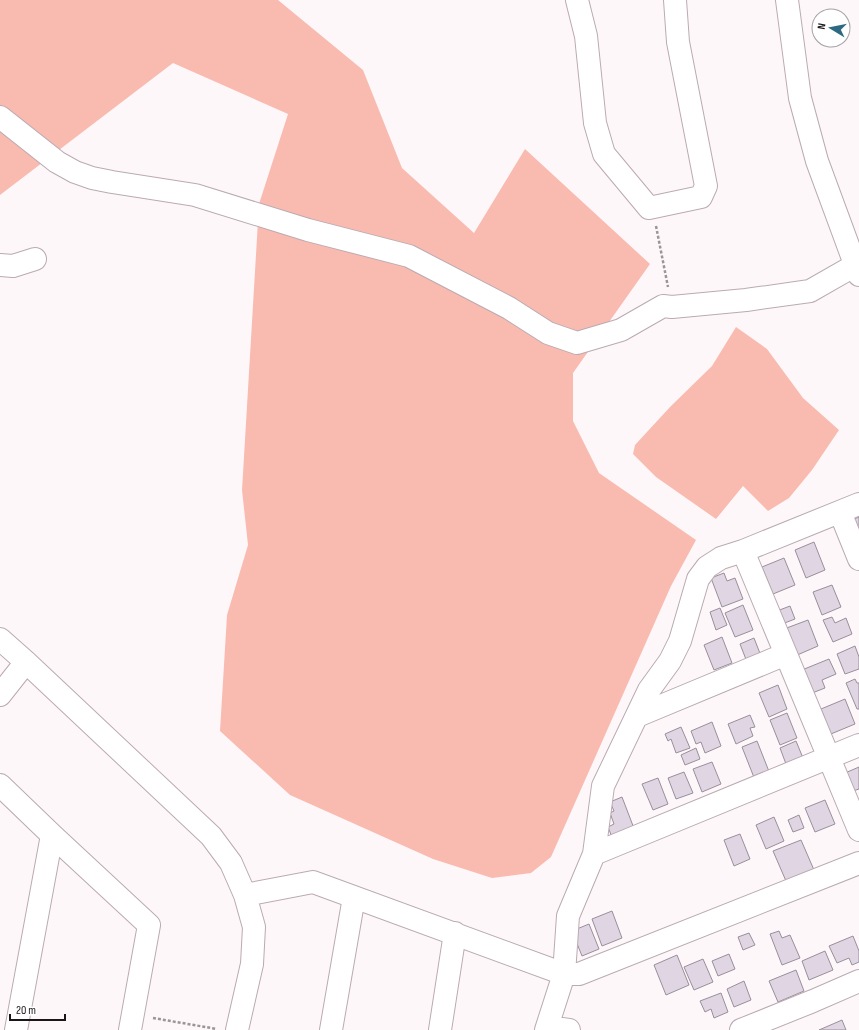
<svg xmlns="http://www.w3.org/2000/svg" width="859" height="1030" viewBox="0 0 859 1030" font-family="'Sofia Sans Condensed',sans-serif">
	<rect width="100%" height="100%" fill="#fef7fa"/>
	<!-- green -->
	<path fill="#f9bbaf" d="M0 0H278L363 70 402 168 474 233 525 149 650 264 573 373V421L599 473 696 540 671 586 551 857 531 873 492 878 433 859 290 795 220 731 227 615 248 545 242 490 259 204 288 114 173 63 0 195Z
		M736 327 767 349 803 398 839 430 812 470 789 498 768 511 743 486 716 519 656 477 633 454 635 445 670 407 712 366Z"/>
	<!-- building -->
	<path fill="#e0d5e2" stroke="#998f9b" d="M859 517V530L854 519Z
		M814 542 825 570 806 578 795 550Z
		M784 558 795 585 773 594 762 567Z
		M724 573 727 581 735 578 743 599 722 607 711 578Z
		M832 585 841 607 822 615 813 592Z
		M743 605 753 630 735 637 725 613Z
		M790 606 795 619 782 624 777 611Z
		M720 608 727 625 716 630 710 612Z
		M832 617 835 623 846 618 852 634 833 642 823 620Z
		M808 620 818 646 795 656 784 629Z
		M722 637 732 663 714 670 704 645Z
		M754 638 761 656 747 662 740 644Z
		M855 646 859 657V669L845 674 837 654Z
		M829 659 836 674 822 680 825 688 807 695 797 672Z
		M855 679 857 683H859V709H857L846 683Z
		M778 685 787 709 769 717 759 693Z
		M845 699 855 724 826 736 820 721 825 719 821 709Z
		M787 713 797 738 780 745 770 720Z
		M750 715 755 727 750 728 753 736 736 744 728 724Z
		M712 722 721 746 705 753 701 742 696 744 691 731Z
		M681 727 690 748 676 753 671 739 668 741 665 734Z
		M757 741 770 774 755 780 742 747Z
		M796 741 803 758 786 764 780 748Z
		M696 748 700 759 685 765 681 755Z
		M712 762 721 784 702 792 693 769Z
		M859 767V789L853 791 845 773Z
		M684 772 693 793 676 799 668 778Z
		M658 778 668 804 653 810 642 784Z
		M622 797 635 831 613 840 608 827 614 824 610 813 614 811 610 802Z
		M825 800 835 824 815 832 805 808Z
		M799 815 804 828 793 832 788 820Z
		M774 817 784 841 766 849 756 825Z
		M740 834 750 859 734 866 724 840Z
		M801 840 814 870 786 881 773 851Z
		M612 911 622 938 602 946 592 919Z
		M589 924 599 949 582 956 572 931Z
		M779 931 782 938 790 935 800 958 782 965 770 934Z
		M749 933 755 945 743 950 738 937Z
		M853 936 859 951V962L852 965 849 958 837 963 829 946Z
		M825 951 833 970 809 980 802 961Z
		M729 954 735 969 718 976 712 961Z
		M677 955 689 985 666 995 654 965Z
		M703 959 713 982 694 990 684 967Z
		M796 970 804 991 778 1002 769 981Z
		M744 981 751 1000 734 1007 727 989Z
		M721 993 728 1012 714 1018 711 1009 705 1012 700 1001Z
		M842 1020 846 1030H819Z"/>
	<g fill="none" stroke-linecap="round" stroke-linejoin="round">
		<!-- minor casing -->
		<g stroke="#baaab2" stroke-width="24">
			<path id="minor" d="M577 0 586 36 595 123 604 154 649 208 701 197 706 186 678 42 675 0
				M0 117 57 162 75 172 92 178 112 182 195 195 308 230 409 256 509 308 548 333 577 343 621 330 663 306 672 307 746 300 810 291 859 263
				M0 265 13 266 35 259
				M840 512 859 559
				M743 551 859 830
				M0 639 26 662 211 836 231 863 245 895 254 927 252 964 237 1030
				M0 695 26 662
				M637 716 786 654
				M0 785 52 835 149 925 130 1030
				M594 854 859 745
				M245 895 313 882 564 974H579L859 863
				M547 1027 569 1030
				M16 1030 52 835
				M331 1030 354 897
				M440 1030 455 933
				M546 1030 564 974 568 916 594 854 603 786 649 690 670 661 680 641 698 579 707 567 721 558 743 551 859 504
				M741 1030 813 1001 859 981"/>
		</g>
		<!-- tertiary casing -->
		<g stroke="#baaab2" stroke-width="24">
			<path id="tertiary" d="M787 0 800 98 817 161 859 275"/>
		</g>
		<!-- path -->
		<path stroke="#9c9598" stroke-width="2.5" stroke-dasharray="3 2" stroke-linecap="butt" d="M656 226 668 287
			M153 1018 217 1029"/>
		<!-- minor -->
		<use href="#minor" stroke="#fff" stroke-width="22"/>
		<!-- tertiary -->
		<use href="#tertiary" stroke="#fff" stroke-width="22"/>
	</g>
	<!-- north arrow -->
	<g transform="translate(831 28) rotate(280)"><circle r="19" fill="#ffffff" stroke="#a4a1a3"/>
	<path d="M0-3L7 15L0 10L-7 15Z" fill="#2d6a81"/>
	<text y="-6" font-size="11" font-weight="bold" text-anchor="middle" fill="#1b1518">N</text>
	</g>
	<!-- scale -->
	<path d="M10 1014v6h55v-6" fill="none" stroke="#1b1518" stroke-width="2"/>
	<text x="16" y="1014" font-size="12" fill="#1b1518" stroke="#ffffff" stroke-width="3" paint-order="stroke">20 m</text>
</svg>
